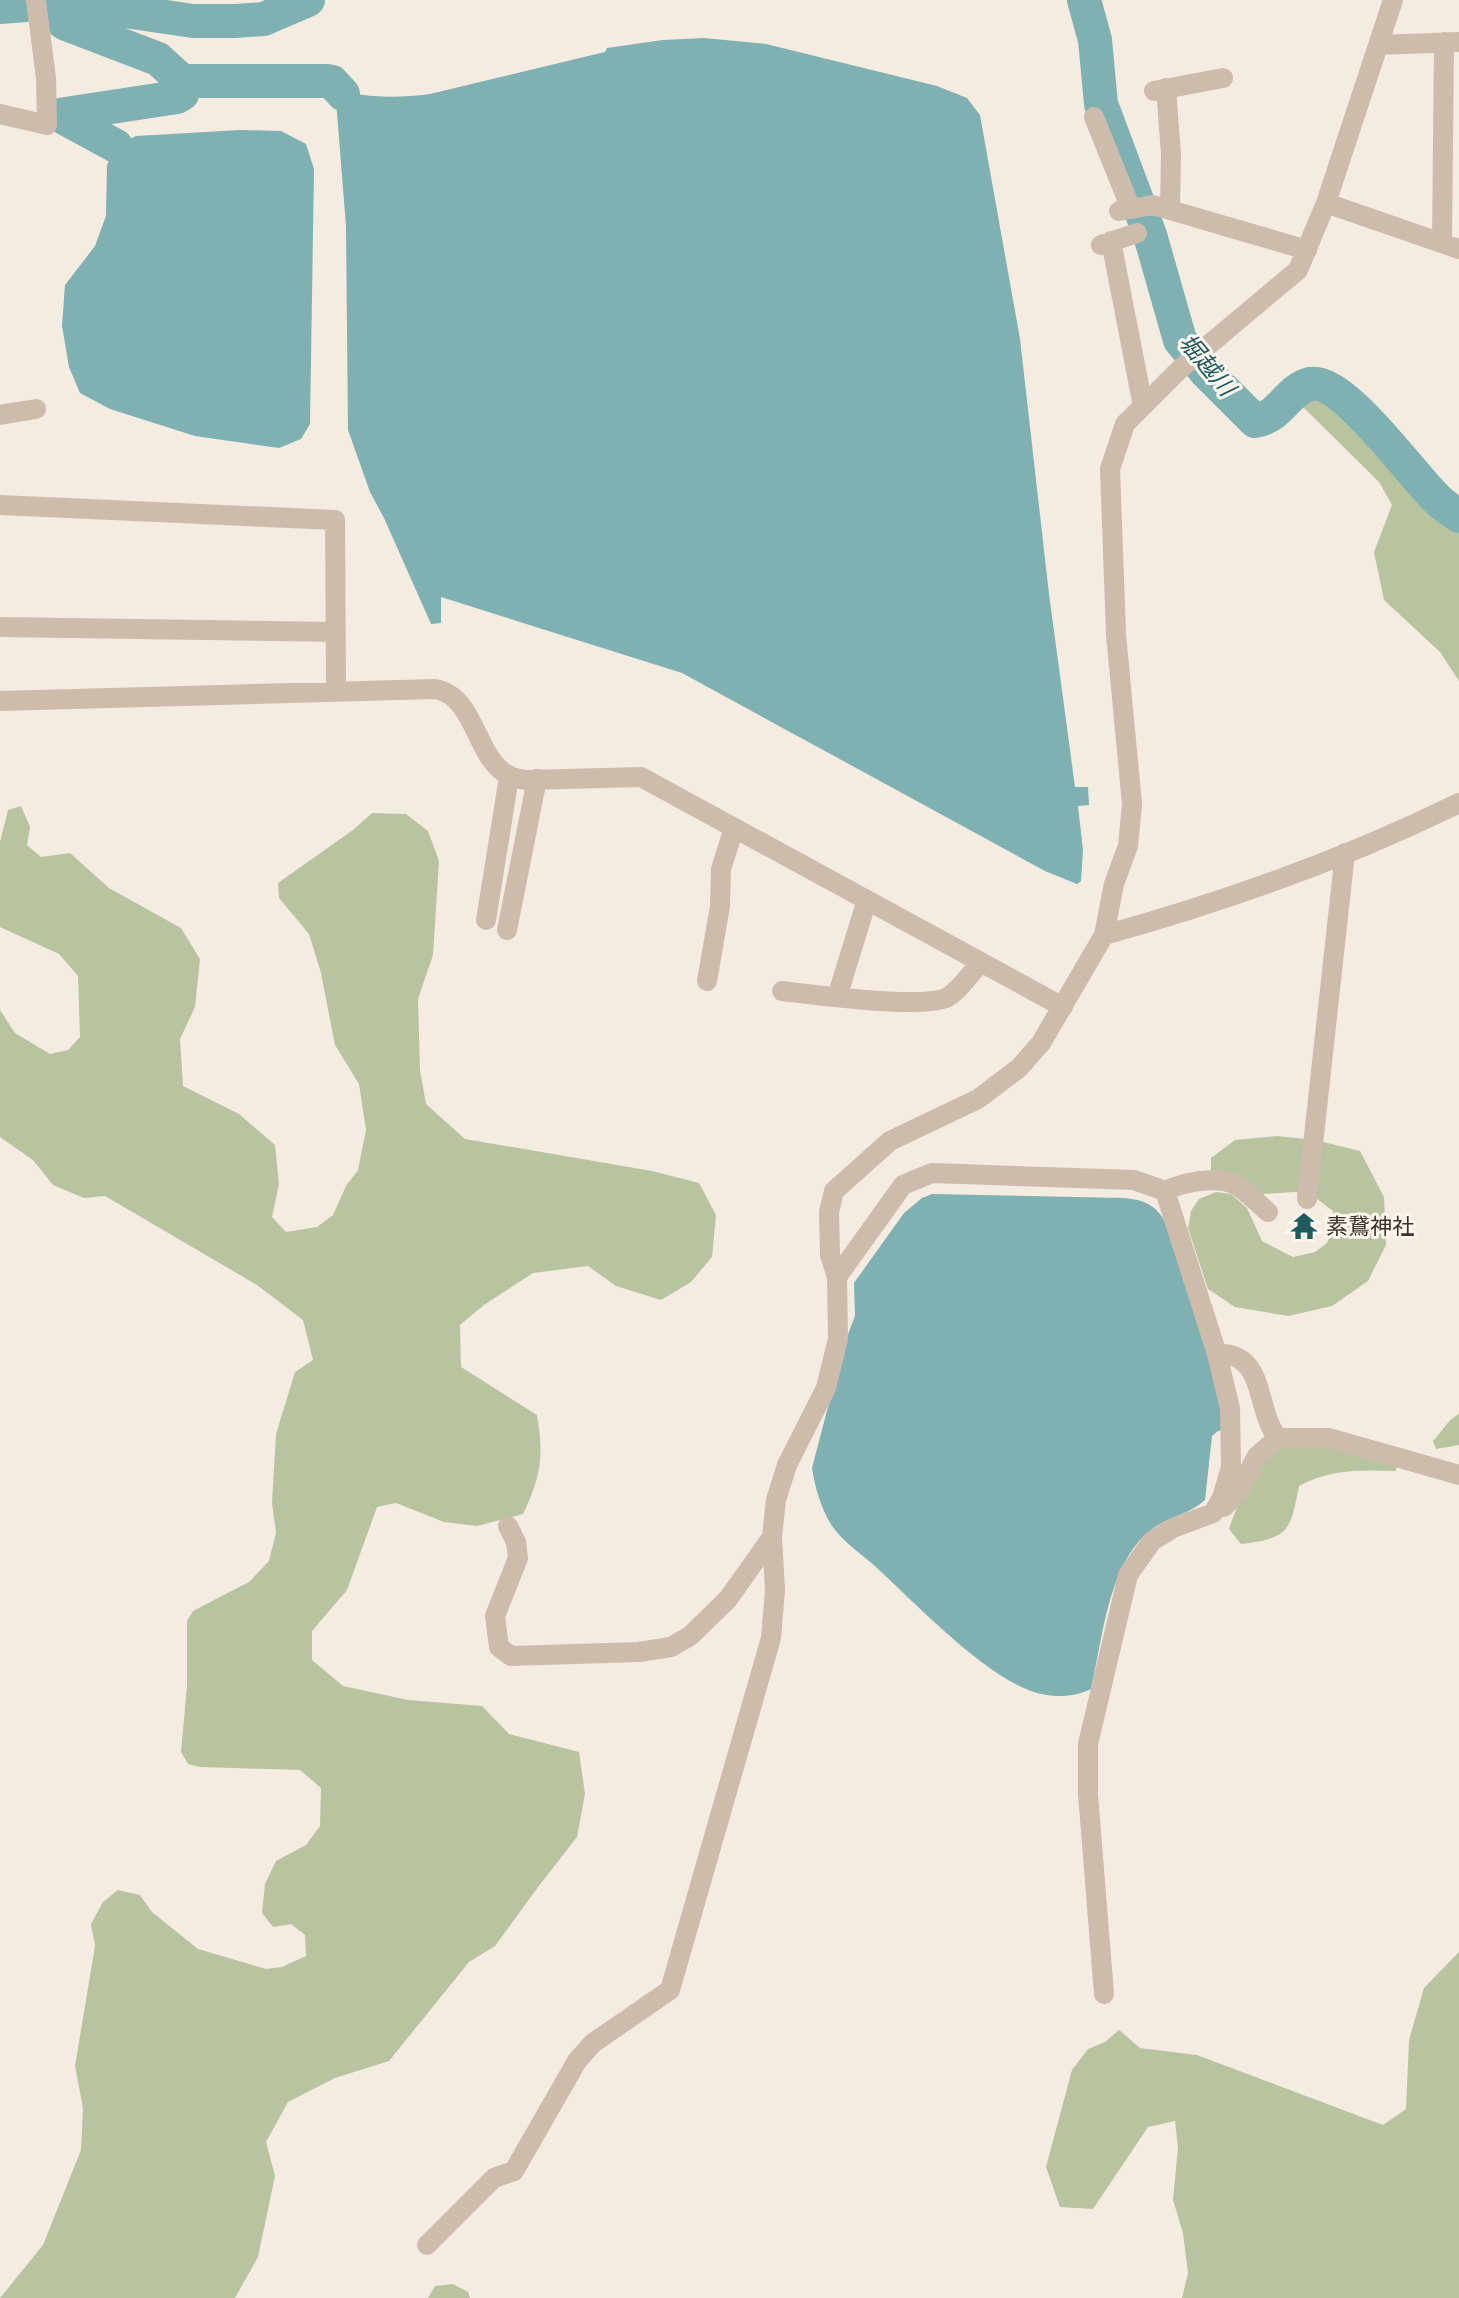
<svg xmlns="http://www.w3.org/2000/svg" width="1459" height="2298" viewBox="0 0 1459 2298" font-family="'Nunito Sans','Noto Sans JP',sans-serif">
	<rect width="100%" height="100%" fill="#f4ebe1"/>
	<!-- green -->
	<path fill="#b8c4a0" d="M1323 393 1341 403 1435 504 1459 524V681L1440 652 1384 600 1374 552 1392 505 1379 482 1302 406 1305 396Z
		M21 806 30 827 27 845 41 857 70 853 109 888 181 928 200 959 195 1007 180 1039 183 1086 239 1114 275 1145 279 1184 272 1217 286 1232 317 1227 333 1215 346 1186 358 1170 366 1130 359 1084 335 1045 321 973 309 934 279 898 278 883 353 830 372 813 406 814 428 831 439 861 433 955 418 999 420 1070 426 1104 465 1139 652 1171 699 1183 716 1215 712 1257 691 1282 661 1300 616 1286 588 1266 533 1273 484 1305 460 1325 461 1367 537 1415C544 1457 541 1476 523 1514L477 1526 444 1522 396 1503 377 1507 347 1590 312 1631V1660L343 1686 408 1700 482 1706 509 1734 579 1752 585 1794 577 1837 538 1887 495 1946 469 1962 389 2061 335 2078 288 2102 266 2142 275 2176 258 2257 235 2298H0L43 2245 81 2150 83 2108 75 2066 95 1946 91 1924 103 1902 118 1890 140 1895 152 1912 198 1949 266 1969 282 1967 306 1956 305 1935 291 1924 273 1927 262 1913 265 1884 276 1861 306 1845 320 1826 321 1788 300 1770 200 1767 188 1764 181 1752 187 1686V1621L193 1611 249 1582 269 1561 276 1533 272 1503 276 1434 295 1372 313 1360 303 1320 257 1285 105 1196 84 1198 53 1185 33 1160 0 1137V1010L15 1033 50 1054 68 1050 80 1037 78 976 59 954 0 927V842L8 810Z
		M1277 1136 1315 1140 1360 1151 1384 1197 1386 1245 1368 1281 1332 1306 1288 1316 1235 1307 1208 1289 1188 1228 1191 1211 1199 1199 1216 1192 1231 1194 1247 1208 1262 1241 1293 1257 1315 1252 1327 1243 1335 1222 1333 1211 1312 1195 1295 1192 1262 1194 1219 1177 1211 1170V1158L1235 1140Z
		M1459 1414V1445L1436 1449 1433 1441C1443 1431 1446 1421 1459 1414Z
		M1323 1445 1397 1463 1396 1471C1361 1470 1331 1469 1299 1486 1290 1532 1289 1538 1241 1544L1229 1529C1236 1508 1256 1456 1278 1448 1290 1443 1310 1446 1323 1445Z
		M1459 1952V2298H1182L1188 2273 1183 2233 1173 2200 1178 2148 1175 2121 1148 2127 1093 2209 1060 2207 1046 2167 1072 2070 1088 2049 1105 2042 1119 2030 1140 2048 1197 2055 1383 2125 1406 2109 1409 2040 1424 1988Z
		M453 2284 468 2292 470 2298H428L435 2286Z"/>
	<!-- water -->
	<path fill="#7fb0b2" d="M704 38 766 44 937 86 967 98 980 115 1020 339 1049 594 1075 787H1088L1089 805 1078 806 1083 850 1081 881 1077 884 1045 871 682 673 441 597V623L431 624 384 518 370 492 348 430 346 226 336 100 346 92C376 98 400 98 430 94L605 52 607 48 663 40Z
		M240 130 281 131 306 144 314 169 310 424 301 439 279 448 195 436 110 409 80 393 69 367 62 326 65 285 95 246 106 216 107 165 116 146 136 136Z
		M932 1194 1124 1198C1147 1200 1159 1207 1168 1228 1188 1295 1213 1361 1224 1430L1218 1431 1212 1436 1205 1500C1189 1515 1168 1516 1151 1530 1108 1563 1103 1638 1091 1689 1073 1698 1051 1698 1031 1691 983 1674 916 1604 877 1568 863 1555 843 1542 832 1526 821 1508 815 1488 812 1468L845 1342 855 1316 854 1283 904 1213 922 1198Z"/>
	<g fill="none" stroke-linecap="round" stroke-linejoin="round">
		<!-- river -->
		<path stroke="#7fb0b2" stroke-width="34" d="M1084 0 1095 40 1101 104 1150 235 1180 340 1206 372 1255 421C1281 417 1287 390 1310 384 1344 377 1414 479 1439 501 1445 507 1453 511 1459 516
			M0 7 64 2 193 21H235L264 19 308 0
			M64 23 158 59 182 81H327L332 82 343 94
			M116 146 59 115 177 97 182 94V81"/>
		<!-- minor -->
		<path stroke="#cdbbac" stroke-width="20" d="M1378 45 1459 42
			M1166 88 1171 154 1170 210
			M1154 91 1223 78
			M0 114 47 125 46 78 36 0
			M1094 117 1131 209
			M1326 203 1459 249
			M1119 211 1153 205 1307 250
			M1111 241 1143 406
			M1442 243 1444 42
			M1101 245 1137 233
			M0 415 36 409
			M0 505 335 520 336 691
			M0 627 335 632
			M0 701 435 689C476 696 475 758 508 775 513 778 520 779 526 780L641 777 1063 1007
			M486 920 509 777
			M507 930 537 779
			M1104 935C1224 902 1347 858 1459 803
			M707 981 720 906 721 869 734 828
			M782 991C816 995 918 1009 946 998 958 992 971 973 981 962
			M837 997 867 900
			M1165 1191C1183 1182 1215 1176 1234 1184 1246 1190 1258 1204 1268 1212
			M1307 1199 1345 853
			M837 1277 903 1185 932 1173 1134 1180 1165 1191 1217 1354 1230 1408 1231 1467 1222 1498 1213 1513 1173 1528 1152 1541 1128 1575 1088 1744V1794L1104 1994
			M1217 1354C1267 1351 1255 1412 1278 1438
			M1224 1507 1238 1492 1257 1456 1278 1438H1329L1459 1475
			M508 1526 516 1542 518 1558 495 1616 499 1647 511 1656 639 1652 671 1647 690 1636 728 1599 772 1537
			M427 2245 494 2178 514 2171 577 2061 593 2043 670 1990 771 1638 775 1590 772 1537 776 1500 787 1465 826 1388 838 1339 837 1277 830 1255 829 1212 834 1191 890 1141 978 1099 1019 1068 1041 1043 1104 935 1114 884 1128 846 1132 804 1116 634 1110 469 1125 424 1180 369 1298 270 1326 203 1393 0"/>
	</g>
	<!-- icons -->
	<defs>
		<g id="temple-bare" transform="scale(2.16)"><path d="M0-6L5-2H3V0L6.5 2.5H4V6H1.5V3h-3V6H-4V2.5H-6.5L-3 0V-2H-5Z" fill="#1f5a5e" stroke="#fbf5ee" stroke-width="2.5" paint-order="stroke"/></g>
	</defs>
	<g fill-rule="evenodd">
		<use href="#temple-bare" x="1304" y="1226"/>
	</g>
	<g text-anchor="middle" stroke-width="6" stroke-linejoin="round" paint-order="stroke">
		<!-- poi labels -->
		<g font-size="22" fill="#3b302b" stroke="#fbf5ee" text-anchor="start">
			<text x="1326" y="1234">素鵞神社</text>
		</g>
		<!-- water labels -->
		<g font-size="24" font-style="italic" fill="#1f5a5e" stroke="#fbf5ee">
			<text transform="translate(1207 365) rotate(50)" y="8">堀越川</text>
		</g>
	</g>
</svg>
